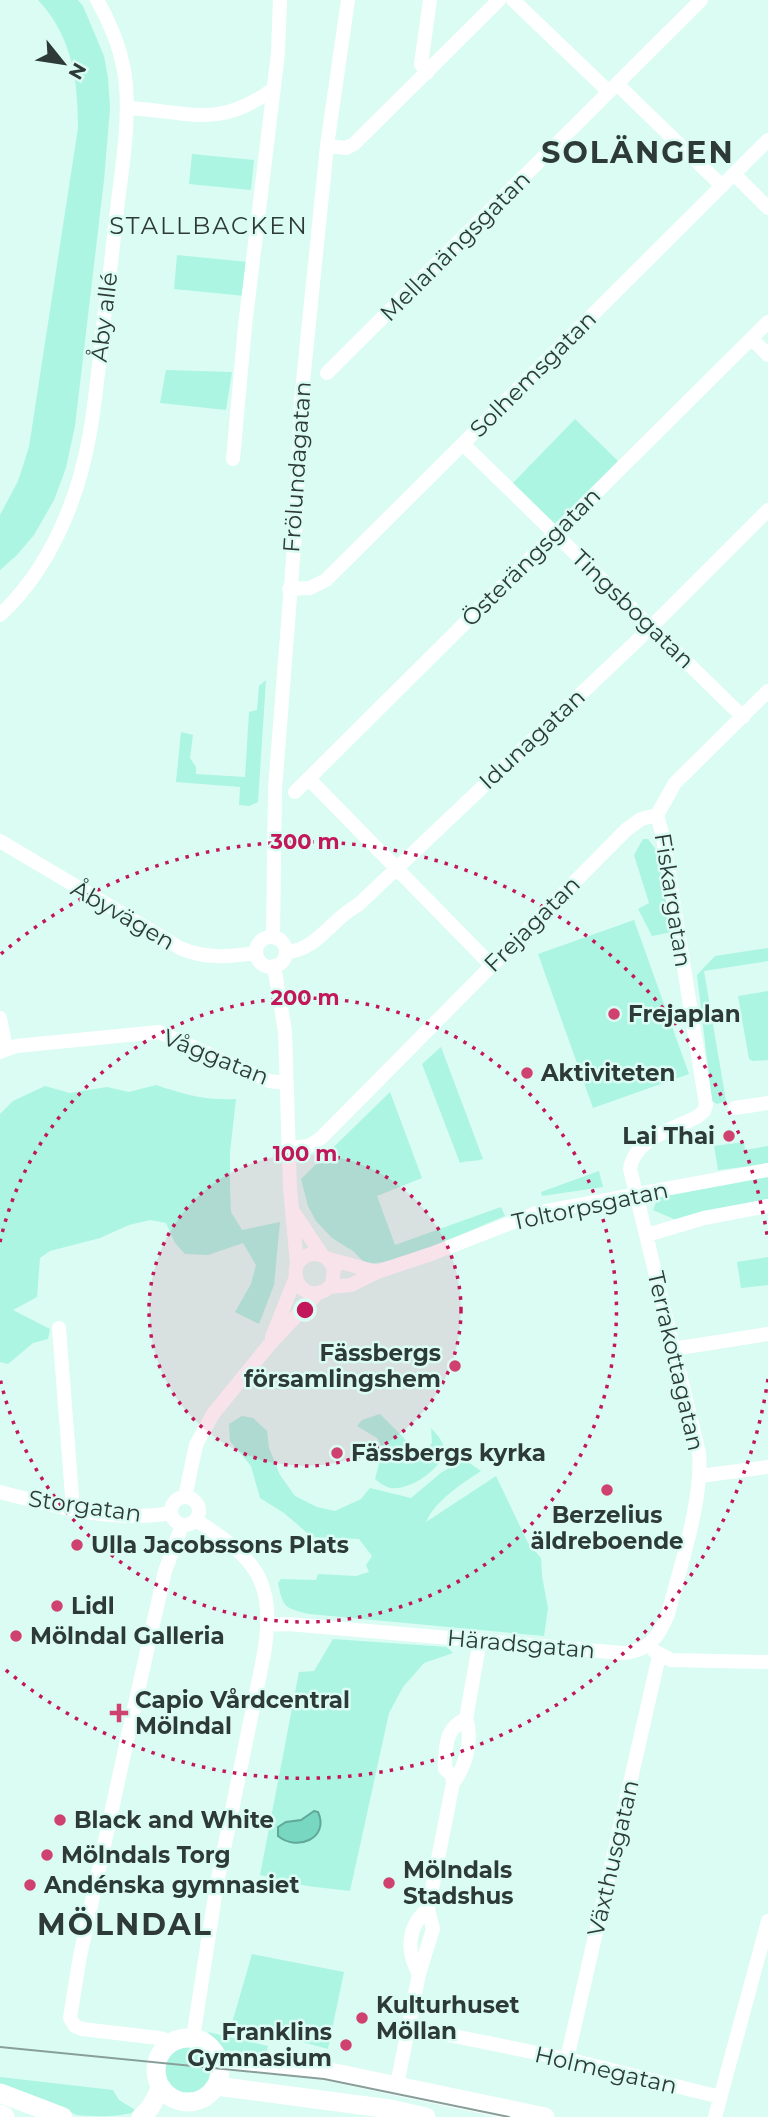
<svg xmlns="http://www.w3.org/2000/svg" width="768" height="2117" viewBox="0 0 768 2117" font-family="Montserrat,sans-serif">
	<rect width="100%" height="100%" fill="#dbfcf3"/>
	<!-- green -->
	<path fill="#abf5e2" d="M38 0H78L83 6 104 56 108 78 110 108 104 180 75 426 66 468 54 500 34 535 17 555 0 570V515L18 481 29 447 78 128C78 80 72 36 38 0Z
		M192 154 254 160 251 190 189 184Z
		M177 255 248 262 245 296 174 289Z
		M166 370 232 372 226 410 160 403Z
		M575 419 618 461 554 528 510 486Z
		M266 680 258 802 249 806 239 805 240 787 176 782 181 732 193 735 190 758 196 767V774L245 777 249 712 257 710 259 686Z
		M643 839H648L657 851 672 932 652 936 638 909 649 903 634 855Z
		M634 920 689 1074 593 1108 538 954Z
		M768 948V961L704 971 726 1101 717 1104 712 1101 697 975 715 956Z
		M768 991V1060L753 1061 749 1059 738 996Z
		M441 1047 483 1159C474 1162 468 1160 460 1163L422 1064Z
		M156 1085C183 1094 207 1101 236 1099L230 1152V1189L231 1212 242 1230 280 1222 274 1285 259 1324 235 1312 251 1284 256 1265 243 1243 208 1255 185 1254 175 1243 166 1223 150 1220 129 1225 100 1238 50 1251 40 1258 37 1297 13 1310 50 1329 48 1339 33 1343 8 1364 0 1362V1114L13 1101 45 1086 70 1093 107 1087 129 1092Z
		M390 1092 422 1178 377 1196 395 1245 501 1207 505 1216C464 1232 409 1262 366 1264L353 1251 332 1238 316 1221 308 1206 301 1179Z
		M744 1142 745 1150 768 1146V1164L718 1170 714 1146Z
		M599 1171 603 1187 542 1196 541 1192Z
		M768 1176V1199L693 1214 676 1220 653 1210 658 1197Z
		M768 1257V1285L741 1288 737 1262Z
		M380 1414 403 1437 415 1453 424 1454 432 1443 431 1428C437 1435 445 1442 444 1452 440 1471 408 1491 390 1488 384 1486 379 1483 375 1479L383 1448 377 1438 357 1426 362 1420Z
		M242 1416 253 1418 267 1431 269 1448 280 1475 295 1496 317 1507 335 1511 361 1499 370 1488 411 1498 442 1472 465 1460 481 1471C460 1485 436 1500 426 1522L496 1476 528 1543 541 1558 542 1576 548 1608 544 1636 309 1614C285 1608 283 1608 278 1583L281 1579 316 1580 318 1574 356 1576 369 1572 366 1565 372 1556 359 1539 312 1537 284 1513 260 1498 251 1466 230 1441 229 1424Z
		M333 1639 447 1647 453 1653 424 1663 403 1687 389 1713 350 1891 307 1886 260 1875 299 1672 314 1671Z
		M252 1954 344 1972 328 2049 232 2023Z
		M208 2032 268 2046 266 2055 226 2053Z
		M163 2070a26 26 0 1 1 52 0a26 26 0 1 1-52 0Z
		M0 2077 113 2090 119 2100 137 2111C123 2117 94 2117 77 2115L0 2086Z"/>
	<!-- water -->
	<path fill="#77d7c0" stroke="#61a897" stroke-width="2" d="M314 1811 318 1812C330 1838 297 1852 278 1836V1827L286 1822 301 1820Z"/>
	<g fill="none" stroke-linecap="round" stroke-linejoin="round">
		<!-- minor -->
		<path stroke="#fff" stroke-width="14" d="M513 0 609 92
			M427 73 421 64 430 0
			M617 84 722 186
			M127 108C189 111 218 130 273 89
			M327 146 346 148 354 144 499 0
			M734 174 768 208
			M752 339 768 355
			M327 373 701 0
			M463 444 743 717
			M233 459 245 326 278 53 280 0
			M289 589 310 588 326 580 768 140
			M0 615C29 588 52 551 67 514 95 448 97 372 106 301 111 268 114 234 118 201 123 162 129 124 126 85 123 54 112 26 97 0
			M309 779 491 965
			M295 792 768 322
			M0 841 180 948C205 959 230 957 256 953
			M273 937 275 789 296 521 301 401 327 146 348 0
			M256 952a15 15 0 1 1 30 0a15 15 0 1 1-30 0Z
			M286 952C317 951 332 918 358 905L642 636 768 510
			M274 966 285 1031 290 1188 297 1264C289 1289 316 1304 332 1284L334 1269C327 1251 308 1249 297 1264
			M0 1018 6 1048
			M0 1052 16 1046 159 1032 269 1081 286 1083
			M735 1108 768 1103
			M289 1148 309 1146 321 1138 626 830 641 819 657 815 675 783 768 691
			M294 1213 322 1255
			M647 1235 704 1218 768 1206
			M329 1259 377 1272
			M330 1287 351 1285 377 1272 431 1254 536 1213 768 1170
			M59 1328 72 1496 71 1509
			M272 1337 295 1279
			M673 1349 768 1334
			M700 1476 768 1467
			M0 1492C54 1506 114 1523 171 1513
			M171 1511a14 14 0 1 1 28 0a14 14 0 1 1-28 0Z
			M185 1497 196 1445 213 1414 269 1345 317 1294
			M267 1625 288 1624 622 1653C648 1652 659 1637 668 1614 680 1567 703 1500 699 1453L630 1169C634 1139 673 1129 697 1117L704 1111 706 1105 663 837 657 815
			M654 1651 671 1660 768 1662
			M453 1783 452 1775 445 1769C445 1748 445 1728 466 1719
			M419 1974C406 1952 407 1926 428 1909
			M409 2027 567 2059 720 2097
			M193 2038 217 1883 264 1654C276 1580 256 1559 196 1520
			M168 2044 164 2039 159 2038 82 2029 75 2026 70 2018 80 1956 129 1731 165 1571 182 1525
			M567 2059 659 1656
			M397 2085 419 1974 433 1929 428 1909 453 1783C466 1766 473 1739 466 1719L480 1640
			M715 2117 768 1921"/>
		<!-- major -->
		<path stroke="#fff" stroke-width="19" d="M156 2070a32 32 0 1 1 64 0a32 32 0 1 1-64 0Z
			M219 2060 311 2068 545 2117
			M216 2086 390 2109 426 2117
			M0 2093 63 2117
			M141 2117 150 2108 161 2088"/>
		<!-- highway -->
		<path stroke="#fff" stroke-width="21" d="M0 2115 4 2117"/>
		<!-- tram -->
		<path stroke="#889f99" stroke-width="2" d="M0 2047 324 2079 509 2117"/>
	</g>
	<!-- distance rings -->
	<circle cx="305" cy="1310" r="156" fill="#c2185b" fill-opacity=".12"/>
	<g fill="none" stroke="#c2185b" stroke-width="3.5" stroke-dasharray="3.5 7">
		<circle cx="305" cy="1310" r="156"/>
		<path d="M0 1242A312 312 0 1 1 0 1378"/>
		<path d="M768 1379A468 468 0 0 1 1 1666M1 954A468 468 0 0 1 768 1241"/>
	</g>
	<!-- markers -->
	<g fill="#cf416e" stroke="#dbfcf3" stroke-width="2.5">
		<circle cx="614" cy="1014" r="7"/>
		<circle cx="527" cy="1073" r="7"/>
		<circle cx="729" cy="1136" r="7"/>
		<circle cx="455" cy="1366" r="7"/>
		<circle cx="337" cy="1453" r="7"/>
		<circle cx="607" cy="1490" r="7"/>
		<circle cx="77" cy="1545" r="7"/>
		<circle cx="57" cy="1606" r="7"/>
		<circle cx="16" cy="1636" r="7"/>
		<path d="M115.5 1702.5h7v7h7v7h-7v7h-7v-7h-7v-7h7z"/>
		<circle cx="60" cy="1820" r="7"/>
		<circle cx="47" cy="1855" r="7"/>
		<circle cx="389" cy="1883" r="7"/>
		<circle cx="30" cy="1885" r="7"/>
		<circle cx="362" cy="2018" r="7"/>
		<circle cx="346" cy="2045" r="7"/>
	</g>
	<g text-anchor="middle" stroke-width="5" stroke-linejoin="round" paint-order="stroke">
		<!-- street labels -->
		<g font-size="23" fill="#2e3a37" stroke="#dbfcf3">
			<text transform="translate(455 246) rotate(-45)" y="8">Mellanängsgatan</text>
			<text transform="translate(104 317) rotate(-83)" y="8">Åby allé</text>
			<text transform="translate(533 374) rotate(-45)" y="8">Solhemsgatan</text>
			<text transform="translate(297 467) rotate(-86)" y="8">Frölundagatan</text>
			<text transform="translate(531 557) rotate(-45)" y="8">Österängsgatan</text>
			<text transform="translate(633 609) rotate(44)" y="8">Tingsbogatan</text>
			<text transform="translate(532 739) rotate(-43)" y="8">Idunagatan</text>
			<text transform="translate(673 900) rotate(81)" y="8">Fiskargatan</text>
			<text transform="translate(123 915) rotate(30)" y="8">Åbyvägen</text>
			<text transform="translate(532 924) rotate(-45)" y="8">Frejagatan</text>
			<text transform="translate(216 1057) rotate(22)" y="8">Våggatan</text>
			<text transform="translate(590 1206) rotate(-12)" y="8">Toltorpsgatan</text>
			<text transform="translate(676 1361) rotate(77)" y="8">Terrakottagatan</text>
			<text transform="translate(85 1506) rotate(8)" y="8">Storgatan</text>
			<text transform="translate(521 1644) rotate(5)" y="8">Häradsgatan</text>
			<text transform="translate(613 1858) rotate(-77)" y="8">Växthusgatan</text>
			<text transform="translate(606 2070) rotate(13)" y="8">Holmegatan</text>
		</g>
		<!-- poi labels -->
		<g font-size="23" font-weight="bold" fill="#2e3a37" stroke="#dbfcf3" text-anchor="start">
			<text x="628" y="1022">Frejaplan</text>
			<text x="541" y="1081">Aktiviteten</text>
			<text x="715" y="1144" text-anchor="end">Lai Thai</text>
			<text x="441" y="1361" text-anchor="end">Fässbergs<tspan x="441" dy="26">församlingshem</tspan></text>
			<text x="351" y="1461">Fässbergs kyrka</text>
			<text x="607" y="1523" text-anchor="middle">Berzelius<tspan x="607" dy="26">äldreboende</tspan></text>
			<text x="91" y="1553">Ulla Jacobssons Plats</text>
			<text x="71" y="1614">Lidl</text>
			<text x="30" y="1644">Mölndal Galleria</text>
			<text x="135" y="1708">Capio Vårdcentral<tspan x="135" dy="26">Mölndal</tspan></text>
			<text x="74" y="1828">Black and White</text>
			<text x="61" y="1863">Mölndals Torg</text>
			<text x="403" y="1878">Mölndals<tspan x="403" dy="26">Stadshus</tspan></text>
			<text x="44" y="1893">Andénska gymnasiet</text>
			<text x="376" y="2013">Kulturhuset<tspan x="376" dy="26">Möllan</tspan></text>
			<text x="332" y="2040" text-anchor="end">Franklins<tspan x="332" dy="26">Gymnasium</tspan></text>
		</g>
		<!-- neighbourhood labels -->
		<g font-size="24" letter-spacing="2" fill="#2e3a37" stroke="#dbfcf3">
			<text x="209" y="234">STALLBACKEN</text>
		</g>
		<!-- district labels -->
		<g font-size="30" font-weight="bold" letter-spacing="2" fill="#2e3a37" stroke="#dbfcf3">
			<text x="638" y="163">SOLÄNGEN</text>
			<text x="125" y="1935">MÖLNDAL</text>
		</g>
	</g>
	<circle cx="305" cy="1310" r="10" fill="#c2185b" stroke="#dbfcf3" stroke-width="3.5"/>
	<g font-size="21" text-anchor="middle" font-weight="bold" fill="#c2185b" stroke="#dbfcf3" stroke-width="5" stroke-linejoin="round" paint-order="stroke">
		<text x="305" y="849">300 m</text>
		<text x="305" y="1005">200 m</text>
		<text x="305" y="1161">100 m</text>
	</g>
	<!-- north arrow -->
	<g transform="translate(63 63) rotate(120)" stroke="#dbfcf3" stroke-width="5" paint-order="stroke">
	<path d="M0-5L12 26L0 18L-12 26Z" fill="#2e3a37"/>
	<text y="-10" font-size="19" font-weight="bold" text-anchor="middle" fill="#2e3a37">N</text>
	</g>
</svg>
